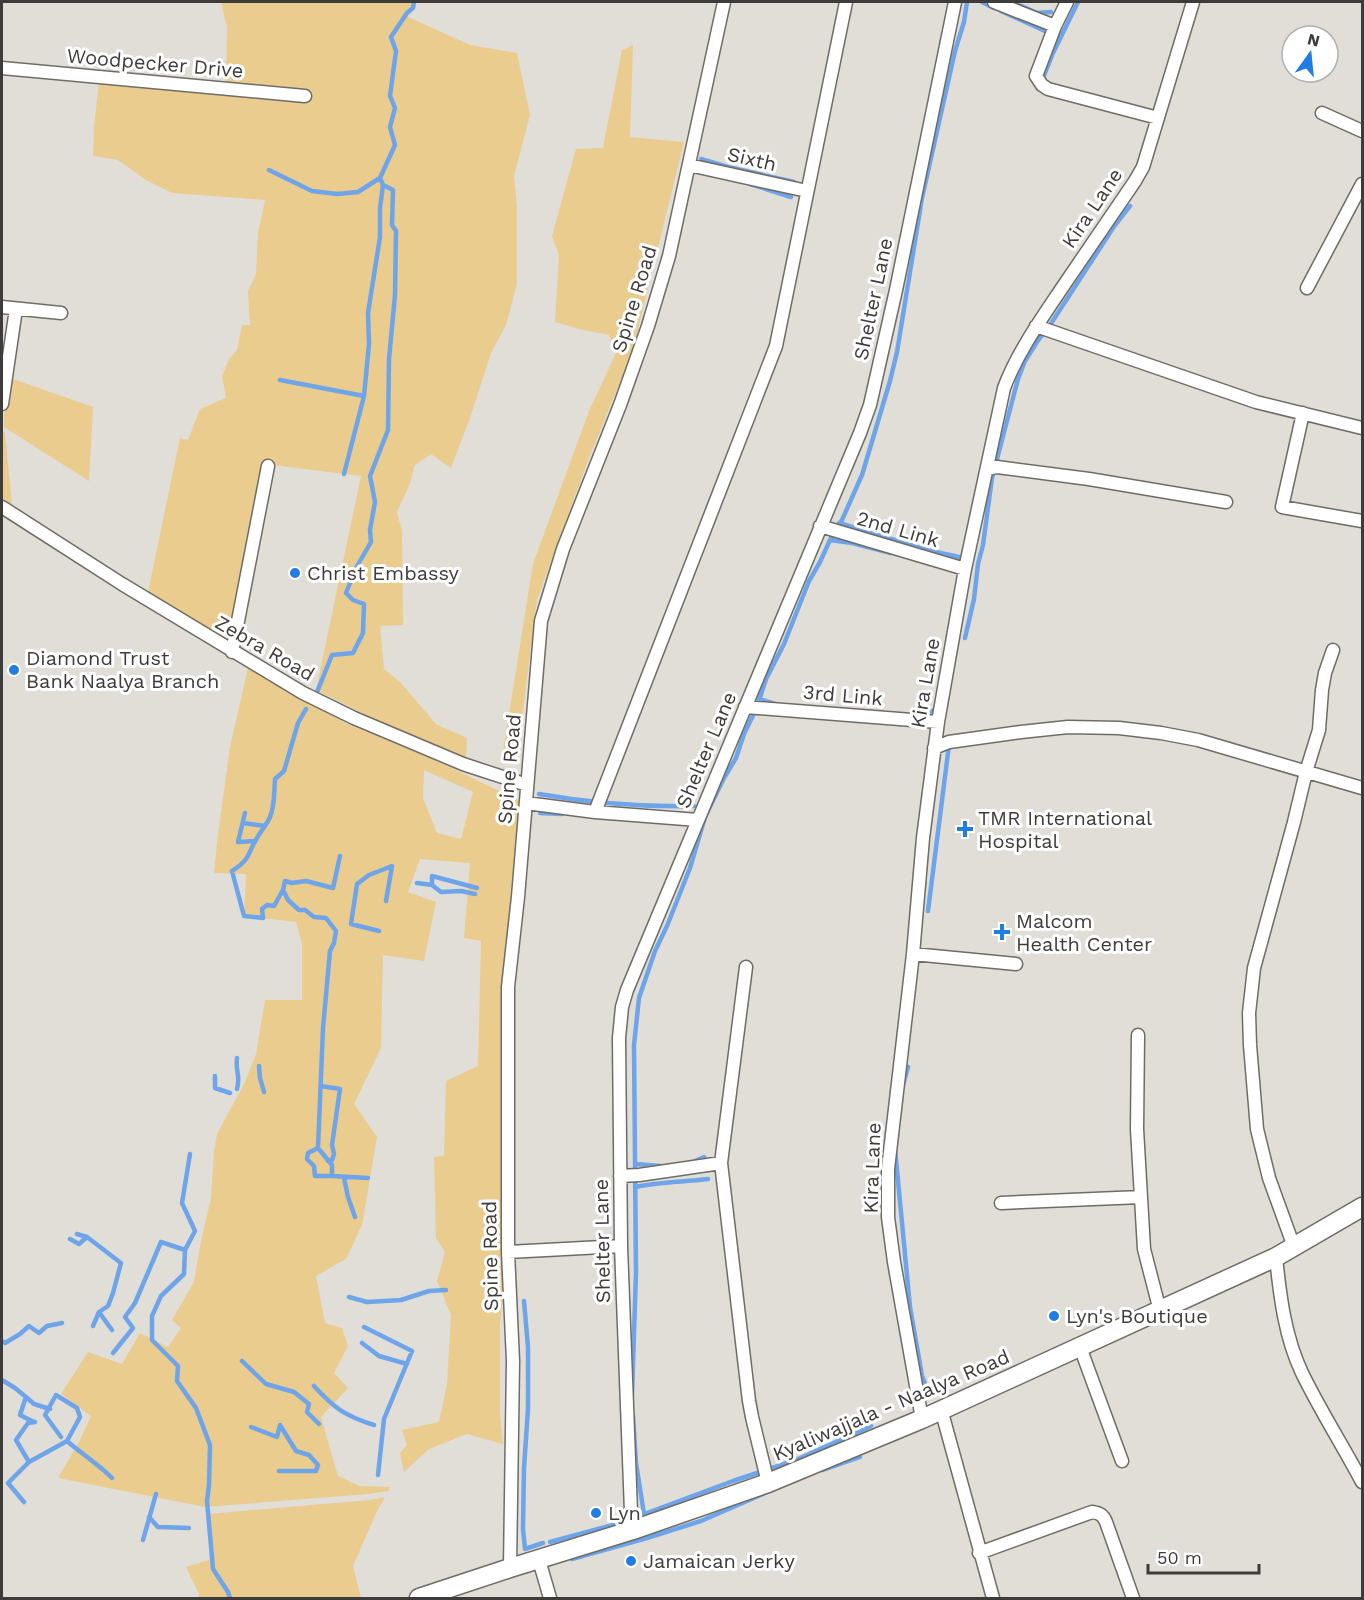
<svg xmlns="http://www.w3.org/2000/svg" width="1364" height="1600" viewBox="0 0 1364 1600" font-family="'Work Sans',sans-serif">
	<rect width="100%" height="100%" fill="#e1ded8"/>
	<!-- green -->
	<path fill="#e9cc8e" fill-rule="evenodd" d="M221 2H415L413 8 406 16 470 45 517 53 530 115 514 176 517 207V284L506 325 491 353 470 418 451 468 431 454 415 465 409 486 397 512 402 531 403 625 380 626 384 669 400 682 436 724 467 738 466 758 384 724 316 690 361 476 272 465 267 459 232 639 147 597 180 438 188 440 200 409 226 398 222 376 229 359 237 350 242 325H250L248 291 256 274 258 233 265 200 172 193 146 180 118 160 93 156 94 127 100 73 226 82 227 27Z
		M633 45 630 137 684 142 632 353 589 458 537 600 521 726 510 759 501 764 533 564 589 411 616 353 609 335 583 330 555 322 559 255 552 236 576 149 603 148 622 50Z
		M10 378 93 407 89 481 4 427V415Z
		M2 431 5 432 12 505 2 498Z
		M248 668 345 723 427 756 520 801 509 928 506 1257 500 1325V1414L503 1444 467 1434 429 1449 404 1472 400 1453 407 1445 402 1430 439 1422 447 1384 451 1315 437 1281 445 1252 436 1238 434 1157 444 1156 446 1081 478 1066 481 941 464 938 470 863 420 859 408 892 436 902 424 961 383 955 381 1048 354 1104 377 1137 362 1225 346 1259 316 1276 325 1323 342 1328 348 1346 334 1373 348 1388 321 1417 338 1476 359 1486 390 1487 388 1491 368 1494 205 1507 58 1478 79 1442 91 1416 61 1394 88 1352 122 1364 140 1333 168 1347 181 1328 172 1320 194 1282 200 1246 211 1198 214 1151 217 1134 245 1082 256 1054 265 1000H302V944L296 922 244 916 246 874 214 873 218 834 230 747ZM424 770 473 792 461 839 437 833 423 798Z
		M385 1497 377 1511 353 1566 361 1598H198L199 1594 186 1567 212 1559 208 1514 370 1500Z"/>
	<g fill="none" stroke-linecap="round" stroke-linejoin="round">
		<!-- stream -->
		<path stroke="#6ea4e9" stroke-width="4.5" d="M982 2 994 8
			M1012 2 1037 13 1051 12
			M1001 11 1045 31
			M1043 78 1053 53 1078 2
			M701 159 728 167 794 182
			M269 170 312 191 337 194 358 192 380 178
			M750 184 791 197
			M280 380 364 396
			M344 474 364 396 369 344 368 313 380 237V208L383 185
			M839 523 927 550 959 557
			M830 540 852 543 891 553
			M965 638 974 599 978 564 983 545 992 478 1018 379 1025 361 1037 342 1052 322 1115 225 1130 206
			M317 692 332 655 353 653 363 633 364 604 353 600 346 593 356 568 371 542 370 530 375 502 370 476 388 430 389 359 395 295 396 231 392 225 393 190 383 185 380 178 395 145 390 127 395 108 390 96 396 51 391 37 407 13 413 8 414 2
			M759 699 775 704
			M306 709 298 723 284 771 275 779C274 791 275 806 270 817 267 824 261 831 257 838 247 854 251 859 232 871L244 916 263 918 262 909 267 905 274 906 283 890 288 900 299 910H305L314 917 326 918 336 931 334 943 330 951 323 1028 318 1148 308 1153 307 1159 314 1166 315 1176H332V1165L318 1148
			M906 715 933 711
			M539 794C590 803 643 807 694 806
			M245 813 238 842 255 841
			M540 813 562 814
			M243 823 265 826
			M417 883 432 885 441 892 461 891 475 894
			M432 885V876L477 888
			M283 890 285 881 292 883 306 881 333 888 340 856
			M928 911 949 745
			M379 931 351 924 357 884 369 875 392 866 386 901
			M259 1066 260 1078 264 1092
			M215 1076V1088L230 1093
			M903 1085 908 1067
			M321 1086 340 1089 332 1145 334 1154 332 1160 328 1161
			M237 1089C241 1075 235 1072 237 1058
			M895 1149 910 1307 922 1376 926 1386
			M190 1154 182 1203 195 1231 185 1250 184 1274 161 1296 152 1316V1340L178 1366 177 1381 196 1408 210 1445 209 1485 207 1501 213 1569 228 1592 230 1598
			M693 1162 704 1157
			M635 1164 661 1166
			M332 1176 368 1178
			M344 1178 348 1197 355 1217
			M635 1187C659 1182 683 1182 708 1179
			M77 1234 87 1237 121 1263 113 1293 108 1306 99 1312 93 1326
			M70 1239 79 1244 87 1237
			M349 1297 367 1302 401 1300 429 1291 446 1290
			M524 1301 528 1347V1409L524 1468 523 1529 525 1549 543 1543
			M99 1312 112 1330
			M364 1327 412 1351 384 1419 378 1475
			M2 1341 5 1343 20 1334 29 1326 39 1333 47 1326 62 1323
			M362 1343 379 1356 407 1364
			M113 1353 133 1328 125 1317 135 1303 161 1242 185 1250
			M242 1361 266 1384 294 1392 309 1404 307 1412 319 1424
			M2 1380 15 1388 26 1397 20 1415 34 1422
			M314 1386C334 1408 345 1416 374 1425
			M632 1395 636 1272 634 1045 639 998 655 951 667 926 690 868 705 817 724 778 736 758 744 734 757 707 766 679 784 644 809 581 820 562 830 540 842 520 862 475 890 381 897 352 922 198 955 51 964 22 967 2
			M26 1397 34 1404 50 1409
			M633 1416 636 1463 644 1514
			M251 1427 277 1437 280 1425 296 1451 309 1455 318 1465 316 1471H279
			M67 1441C82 1454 98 1464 112 1478
			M29 1462 16 1440 28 1423 35 1422
			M823 1470 860 1457
			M24 1502 8 1483 29 1462 67 1441 80 1417 77 1408 56 1395 45 1415 61 1437
			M149 1517 158 1527 189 1528
			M143 1540 156 1494
			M550 1542 620 1523 733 1481 796 1460 871 1426
			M572 1559 647 1538 701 1521 763 1494"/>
		<!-- minor casing -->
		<g stroke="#6f6c66" stroke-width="15">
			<path id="minor" d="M994 2 1055 26
				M1067 2 1055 26 1036 76 1042 85 1048 89 1158 118
				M2 68 305 96
				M1322 113 1362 131
				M689 165 807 191
				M1307 288 1362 184
				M2 307 61 313
				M1036 326 1256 402 1362 428
				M2 404 16 309
				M1303 413 1282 507 1362 521
				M987 469 997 467 1089 479 1226 502
				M2 507 122 584 303 693 354 718 463 764 527 785
				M820 526 965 569
				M232 652 268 466
				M745 707 938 722
				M934 748 949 742 1021 732 1068 727 1119 728 1161 733 1198 740 1362 788
				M526 803 595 812 698 820
				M595 812 776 346 846 2
				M913 954 1016 964
				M746 967 721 1163 749 1401 752 1417 768 1483
				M1138 1035 1137 1129 1144 1249 1160 1311
				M620 1176 639 1175 721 1163
				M1001 1203 1141 1197
				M1294 1247 1269 1178 1257 1129 1250 1045 1249 1013 1254 968 1294 822 1306 772 1319 730 1322 690 1325 673 1333 650
				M508 1252 621 1246
				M1276 1257C1280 1297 1285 1337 1302 1373 1320 1410 1343 1446 1362 1482
				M1080 1347 1122 1461
				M941 1409 993 1598
				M922 1419 894 1262 888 1217V1169L913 954 923 838 938 722 965 569 1004 388C1018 351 1042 318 1064 285 1088 250 1111 216 1135 181L1143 167 1193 2
				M633 1530 631 1512 621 1246 619 1038 622 1007 627 990 860 433 870 405 896 290 955 2
				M979 1553 1092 1512C1100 1513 1103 1515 1106 1522L1133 1598
				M539 1560 550 1598
				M510 1568 513 1361 508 1252V987L518 897 541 621 563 549 620 405 648 326 669 256 724 2"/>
		</g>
		<!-- secondary casing -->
		<g stroke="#6f6c66" stroke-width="21">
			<path id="secondary" d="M419 1598 510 1568 633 1530 768 1483 922 1419 1276 1257 1362 1207"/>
		</g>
		<!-- minor -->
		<use href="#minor" stroke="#fff" stroke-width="12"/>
		<!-- secondary -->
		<use href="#secondary" stroke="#fff" stroke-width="18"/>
	</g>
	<!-- markers -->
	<g fill="#207de6" stroke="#fff" stroke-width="2">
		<circle cx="295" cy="573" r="6"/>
		<circle cx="14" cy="670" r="6"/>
		<path d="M962 820h6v6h6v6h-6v6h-6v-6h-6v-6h6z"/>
		<path d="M999 923h6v6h6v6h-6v6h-6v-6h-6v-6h6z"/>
		<circle cx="1054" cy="1316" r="6"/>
		<circle cx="596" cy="1513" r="6"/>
		<circle cx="631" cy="1561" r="6"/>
	</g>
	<g text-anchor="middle" stroke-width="6" stroke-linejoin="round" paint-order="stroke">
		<!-- street labels -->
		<g font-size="20" fill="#3e3c3a" stroke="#fff">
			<text transform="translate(155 63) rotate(5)" y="7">Woodpecker Drive</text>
			<text transform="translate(752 159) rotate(13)" y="7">Sixth</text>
			<text transform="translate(1092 208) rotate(-56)" y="7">Kira Lane</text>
			<text transform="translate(634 299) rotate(-73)" y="7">Spine Road</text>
			<text transform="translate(873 299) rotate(-78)" y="7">Shelter Lane</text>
			<text transform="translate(898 529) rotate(16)" y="7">2nd Link</text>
			<text transform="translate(265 648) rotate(30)" y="7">Zebra Road</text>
			<text transform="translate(925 683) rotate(-80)" y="7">Kira Lane</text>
			<text transform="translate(843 695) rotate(5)" y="7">3rd Link</text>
			<text transform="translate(706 750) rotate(-67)" y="7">Shelter Lane</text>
			<text transform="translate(509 769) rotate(-85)" y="7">Spine Road</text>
			<text transform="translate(872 1168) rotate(-88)" y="7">Kira Lane</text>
			<text transform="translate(602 1241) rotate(-91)" y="7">Shelter Lane</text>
			<text transform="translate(490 1256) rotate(-91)" y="7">Spine Road</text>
			<text transform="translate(891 1405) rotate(-23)" y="7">Kyaliwajjala - Naalya Road</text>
		</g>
		<!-- poi labels -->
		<g font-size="20" fill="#3e3c3a" stroke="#fff" text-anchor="start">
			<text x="307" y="580">Christ Embassy</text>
			<text x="26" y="665">Diamond Trust<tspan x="26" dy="23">Bank Naalya Branch</tspan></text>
			<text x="978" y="825">TMR International<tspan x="978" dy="23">Hospital</tspan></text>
			<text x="1016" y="928">Malcom<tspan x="1016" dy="23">Health Center</tspan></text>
			<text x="1066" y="1323">Lyn's Boutique</text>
			<text x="608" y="1520">Lyn</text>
			<text x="643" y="1568">Jamaican Jerky</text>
		</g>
	</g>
	<!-- border -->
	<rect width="1364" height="1600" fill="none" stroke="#3e3c3a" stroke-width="6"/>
	<!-- north arrow -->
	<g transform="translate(1310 54) rotate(15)"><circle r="28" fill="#ffffff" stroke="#b2b1b0" stroke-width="1.5"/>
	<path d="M0-4.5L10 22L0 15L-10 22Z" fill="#207de6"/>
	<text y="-9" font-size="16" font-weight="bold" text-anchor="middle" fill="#3e3c3a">N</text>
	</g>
	<!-- scale -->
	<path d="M1148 1564v9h111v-9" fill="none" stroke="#3e3c3a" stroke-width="3"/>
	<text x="1157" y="1564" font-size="18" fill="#3e3c3a" stroke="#ffffff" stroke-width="4.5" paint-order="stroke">50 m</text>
</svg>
